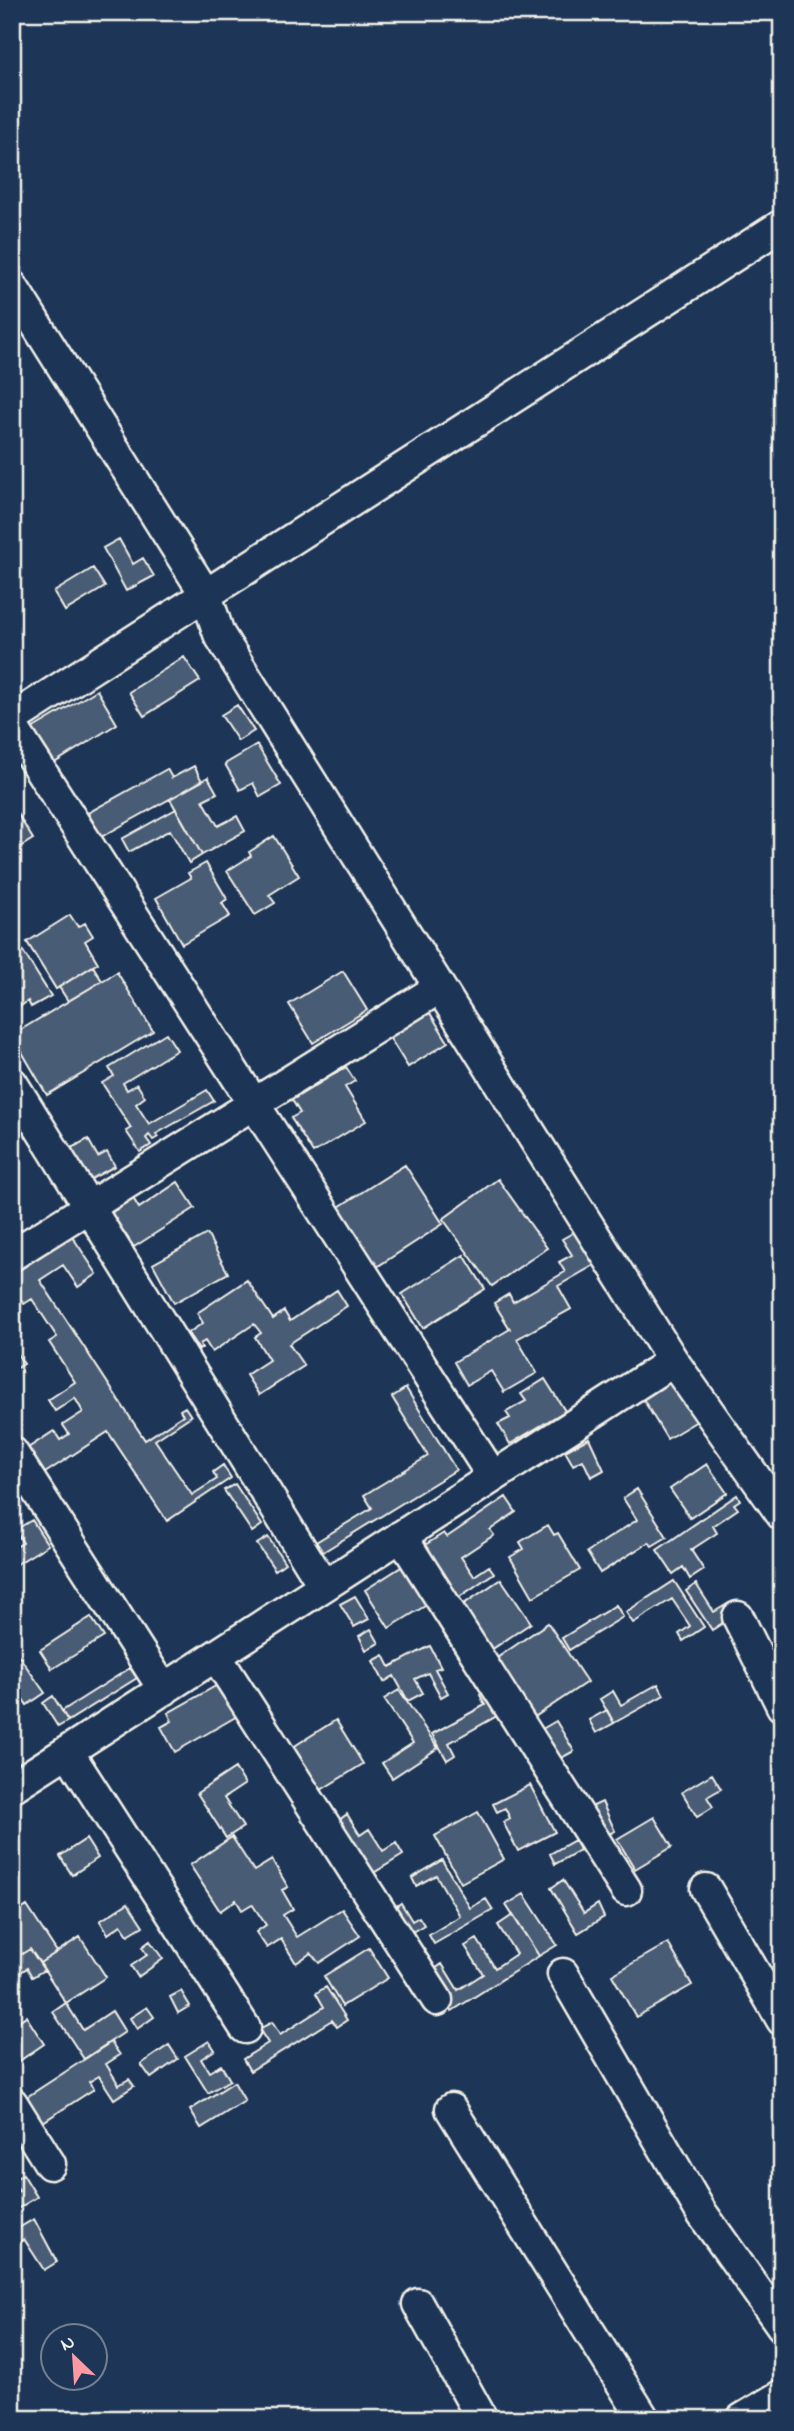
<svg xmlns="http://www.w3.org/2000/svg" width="794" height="2431" viewBox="0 0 794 2431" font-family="'Indie Flower',sans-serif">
	<rect width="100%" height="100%" fill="#1d3557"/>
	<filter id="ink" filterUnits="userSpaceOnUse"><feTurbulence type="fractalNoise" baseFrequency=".0143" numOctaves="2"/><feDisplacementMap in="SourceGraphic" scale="14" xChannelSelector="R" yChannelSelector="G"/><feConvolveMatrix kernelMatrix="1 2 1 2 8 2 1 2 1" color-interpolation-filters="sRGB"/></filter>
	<g filter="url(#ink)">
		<!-- building -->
		<path fill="#485b74" stroke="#f4f1e8" stroke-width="2" d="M119 539 133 564 143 558 154 576 126 591 103 548Z
			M93 568 105 587 65 611 54 592Z
			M184 657 200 681 144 716 129 692Z
			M97 690 117 724 51 765 30 730Z
			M237 705 254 731 238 741 221 715Z
			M257 745 281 785 260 797 253 783 240 790 225 764Z
			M194 766 202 781 101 837 88 813 167 769 172 778Z
			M208 777 217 793 203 800 218 826 237 816 245 831 202 855 170 799Z
			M12 805 33 839 12 852Z
			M176 809 202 855 189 863 170 830 129 852 122 839Z
			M274 836 299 876 269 895 275 903 255 915 227 871 251 856 249 852Z
			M206 863 227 899 222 903 230 916 182 944 156 898 191 878 188 873Z
			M70 915 78 927 85 923 93 936 85 941 98 963 56 989 27 942Z
			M19 945 51 996 31 1007 28 1001 12 1012V949Z
			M93 966 102 981 68 1001 59 987Z
			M343 971 367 1010 313 1043 289 1004Z
			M117 972 153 1031 47 1095 12 1035Z
			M428 1010 448 1042 408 1067 388 1035Z
			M166 1033 177 1050 123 1083 127 1090 137 1084 145 1097 136 1104 149 1124 207 1090 214 1101 156 1134 158 1137 153 1140 149 1135 146 1138 151 1145 140 1152 126 1131 131 1128 102 1083 114 1076 109 1068Z
			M346 1067 355 1081 345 1087 366 1121 313 1153 291 1118 300 1113 292 1100Z
			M88 1139 98 1157 107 1152 115 1166 82 1184 64 1152Z
			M405 1165 443 1224 375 1268 337 1208Z
			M498 1179 547 1248 492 1286 443 1219Z
			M178 1182 195 1208 134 1247 111 1213 133 1198 139 1208Z
			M578 1230 598 1263 558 1286 571 1309 517 1339 537 1373 504 1392 491 1371 467 1385 454 1362 510 1329 494 1303 509 1294 513 1302 565 1272 559 1262 572 1255 562 1239Z
			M207 1234 228 1273 174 1303 153 1264Z
			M72 1236 97 1274 78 1287 63 1265 40 1280 145 1440 183 1415 180 1410 185 1407 191 1416 155 1440 192 1495 217 1479 213 1472 223 1465 231 1478 167 1521 108 1432 45 1473 28 1448 54 1431 60 1440 69 1434 63 1425 83 1412 75 1398 55 1411 48 1400 75 1382 49 1342 57 1337 32 1299 24 1304 12 1287V1275Z
			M464 1255 485 1289 423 1328 402 1294Z
			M247 1280 273 1319 284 1311 290 1321 337 1290 347 1306 289 1344 304 1366 259 1395 246 1375 269 1360 255 1337 261 1333 254 1324 212 1352 205 1341 200 1344 202 1348 199 1350 188 1333 203 1323 197 1313Z
			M12 1318 21 1333 12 1339Z
			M12 1346 24 1364 12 1371Z
			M545 1379 565 1411 510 1444 498 1424 510 1418 506 1412 526 1401 521 1394Z
			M673 1381 697 1421 667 1439 643 1399Z
			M406 1388 456 1470 323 1552 316 1542 372 1508 364 1495 428 1456 392 1397Z
			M589 1438 604 1470 591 1477 583 1460 573 1465 565 1451Z
			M707 1464 727 1493 690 1518 670 1489Z
			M235 1484 262 1525 252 1532 224 1490Z
			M637 1489 667 1537 652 1546 649 1542 600 1573 587 1552 637 1520 623 1498Z
			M737 1495 740 1500 734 1504 738 1509 713 1526 717 1533 691 1550 704 1570 690 1579 683 1567 673 1574 657 1550Z
			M506 1497 516 1512 490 1530 494 1535 461 1557 474 1576 489 1566 494 1573 452 1602 417 1550 444 1533 447 1537Z
			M32 1520 48 1545 12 1567V1549L23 1543 15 1530Z
			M548 1525 554 1535 558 1533 580 1570 533 1597 510 1557 524 1549 520 1542Z
			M268 1537 285 1563 275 1570 257 1544Z
			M406 1564 430 1603 389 1628 365 1590Z
			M501 1579 531 1623 488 1652 458 1608Z
			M674 1581 704 1627 683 1641 679 1634 690 1626 672 1599 633 1623 626 1612Z
			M696 1584 714 1612 729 1603 736 1614 712 1630 686 1591Z
			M355 1596 369 1619 354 1627 340 1604Z
			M616 1605 623 1617 569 1650 562 1638Z
			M91 1617 104 1637 52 1669 40 1650Z
			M548 1623 587 1682 530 1720 491 1662Z
			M371 1629 379 1643 366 1650 359 1636Z
			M12 1646 45 1693 27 1705 18 1692 12 1696Z
			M430 1646 441 1667 435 1669 448 1693 441 1697 428 1673 415 1679 423 1693 408 1701 394 1676 384 1682 373 1661 384 1655 390 1667Z
			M130 1668 137 1678 68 1721 62 1711Z
			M221 1683 239 1715 175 1752 161 1727 172 1721 168 1713Z
			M658 1684 664 1695 614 1723 600 1699 613 1691 621 1705Z
			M399 1690 438 1748 392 1778 382 1763 413 1743 384 1699Z
			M489 1690 502 1713 449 1743 455 1755 447 1760 432 1734 485 1705 480 1695Z
			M53 1696 68 1721 58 1727 43 1703Z
			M607 1710 614 1723 596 1733 589 1720Z
			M336 1720 363 1764 321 1790 293 1747Z
			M556 1721 574 1751 554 1762 537 1732Z
			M235 1768 245 1784 224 1798 243 1827 226 1838 197 1793Z
			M712 1774 721 1789 707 1797 713 1807 697 1817 682 1792Z
			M530 1785 555 1832 518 1851 503 1822 510 1818 505 1808 497 1812 493 1804Z
			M602 1802 615 1831 603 1837 589 1808Z
			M478 1812 504 1859 461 1883 435 1836Z
			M347 1814 360 1835 369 1829 383 1851 396 1843 403 1855 370 1875 338 1821Z
			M654 1817 672 1847 635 1869 617 1839Z
			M232 1837 254 1871 272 1860 288 1887 282 1890 293 1909 283 1915 297 1937 342 1909 360 1936 319 1963 311 1953 296 1963 281 1939 267 1948 256 1932 266 1925 252 1904 242 1910 236 1900 220 1911 190 1865Z
			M86 1839 98 1858 72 1875 60 1856Z
			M575 1840 580 1850 555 1864 550 1854Z
			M442 1860 470 1908 486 1899 493 1910 434 1944 429 1935 460 1916 436 1875 416 1886 412 1878Z
			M563 1880 584 1913 598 1904 604 1917 578 1933 551 1888Z
			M524 1894 557 1945 539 1956 506 1905Z
			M128 1903 143 1926 128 1935 121 1925 108 1934 100 1921Z
			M401 1903 412 1921 419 1917 424 1925 407 1935 392 1909Z
			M27 1906 57 1952 40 1963 30 1949 12 1960V1916Z
			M513 1915 539 1956 452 2011 428 1974 442 1964 458 1990 483 1974 465 1946 477 1939 495 1968 516 1954 498 1925Z
			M80 1937 106 1977 66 2003 40 1963Z
			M150 1941 163 1959 138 1977 131 1966 147 1955 142 1947Z
			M668 1943 692 1985 636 2017 612 1975Z
			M369 1948 388 1978 342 2006 324 1976Z
			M30 1949 44 1970 32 1977 27 1968 12 1978V1960Z
			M326 1987 347 2020 337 2027 332 2020 250 2071 243 2059 268 2043 259 2029 272 2022 280 2035 324 2007 316 1993Z
			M181 1991 190 2006 178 2013 170 1997Z
			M66 2003 83 2030 112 2011 125 2032 84 2059 53 2012Z
			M147 2007 154 2017 137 2029 130 2018Z
			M26 2016 44 2044 12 2066V2026Z
			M209 2041 215 2050 201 2059 209 2072 221 2065 230 2080 208 2093 185 2056Z
			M111 2042 120 2055 106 2064 119 2085 129 2079 134 2086 114 2099 99 2076 89 2082 94 2089 32 2129 16 2104Z
			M169 2045 178 2059 151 2078 141 2064Z
			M234 2082 245 2101 201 2128 190 2110Z
			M23 2174 37 2197 12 2212V2195L19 2191 12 2181Z
			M34 2219 57 2262 44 2270 24 2239 15 2245 12 2241V2232Z"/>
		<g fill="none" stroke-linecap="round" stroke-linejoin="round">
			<!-- minor casing -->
			<g stroke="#f4f1e8" stroke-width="35">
				<path id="minor" d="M12 286 206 595 219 634 673 1361 782 1515
					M12 719 782 225
					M12 726 493 1477
					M12 1083 324 1586
					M12 1255 439 988
					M12 1452 164 1690
					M401 1536 626 1890
					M738 1617 782 1706
					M216 1656 437 2000
					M68 1752 245 2028
					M12 1787 673 1361
					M706 1889 782 2020
					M563 1974 701 2212 782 2326
					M12 2103 50 2164
					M451 2109 644 2419
					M418 2304 482 2419
					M742 2419 782 2395"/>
			</g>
			<!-- minor -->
			<use href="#minor" stroke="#1d3557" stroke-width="30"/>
		</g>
	</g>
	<!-- margin -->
	<rect width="794" height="2431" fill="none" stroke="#1d3557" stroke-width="42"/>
	<rect x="21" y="21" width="752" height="2389" fill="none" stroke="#f4f1e8" stroke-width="2.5" filter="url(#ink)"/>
	<!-- north arrow -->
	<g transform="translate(74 2357) rotate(335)"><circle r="33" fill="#1d3557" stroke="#738091" stroke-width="2"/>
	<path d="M0-5L12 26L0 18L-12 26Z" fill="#ff9aa2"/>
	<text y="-10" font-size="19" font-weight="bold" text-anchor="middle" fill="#f4f1e8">N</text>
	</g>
</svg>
